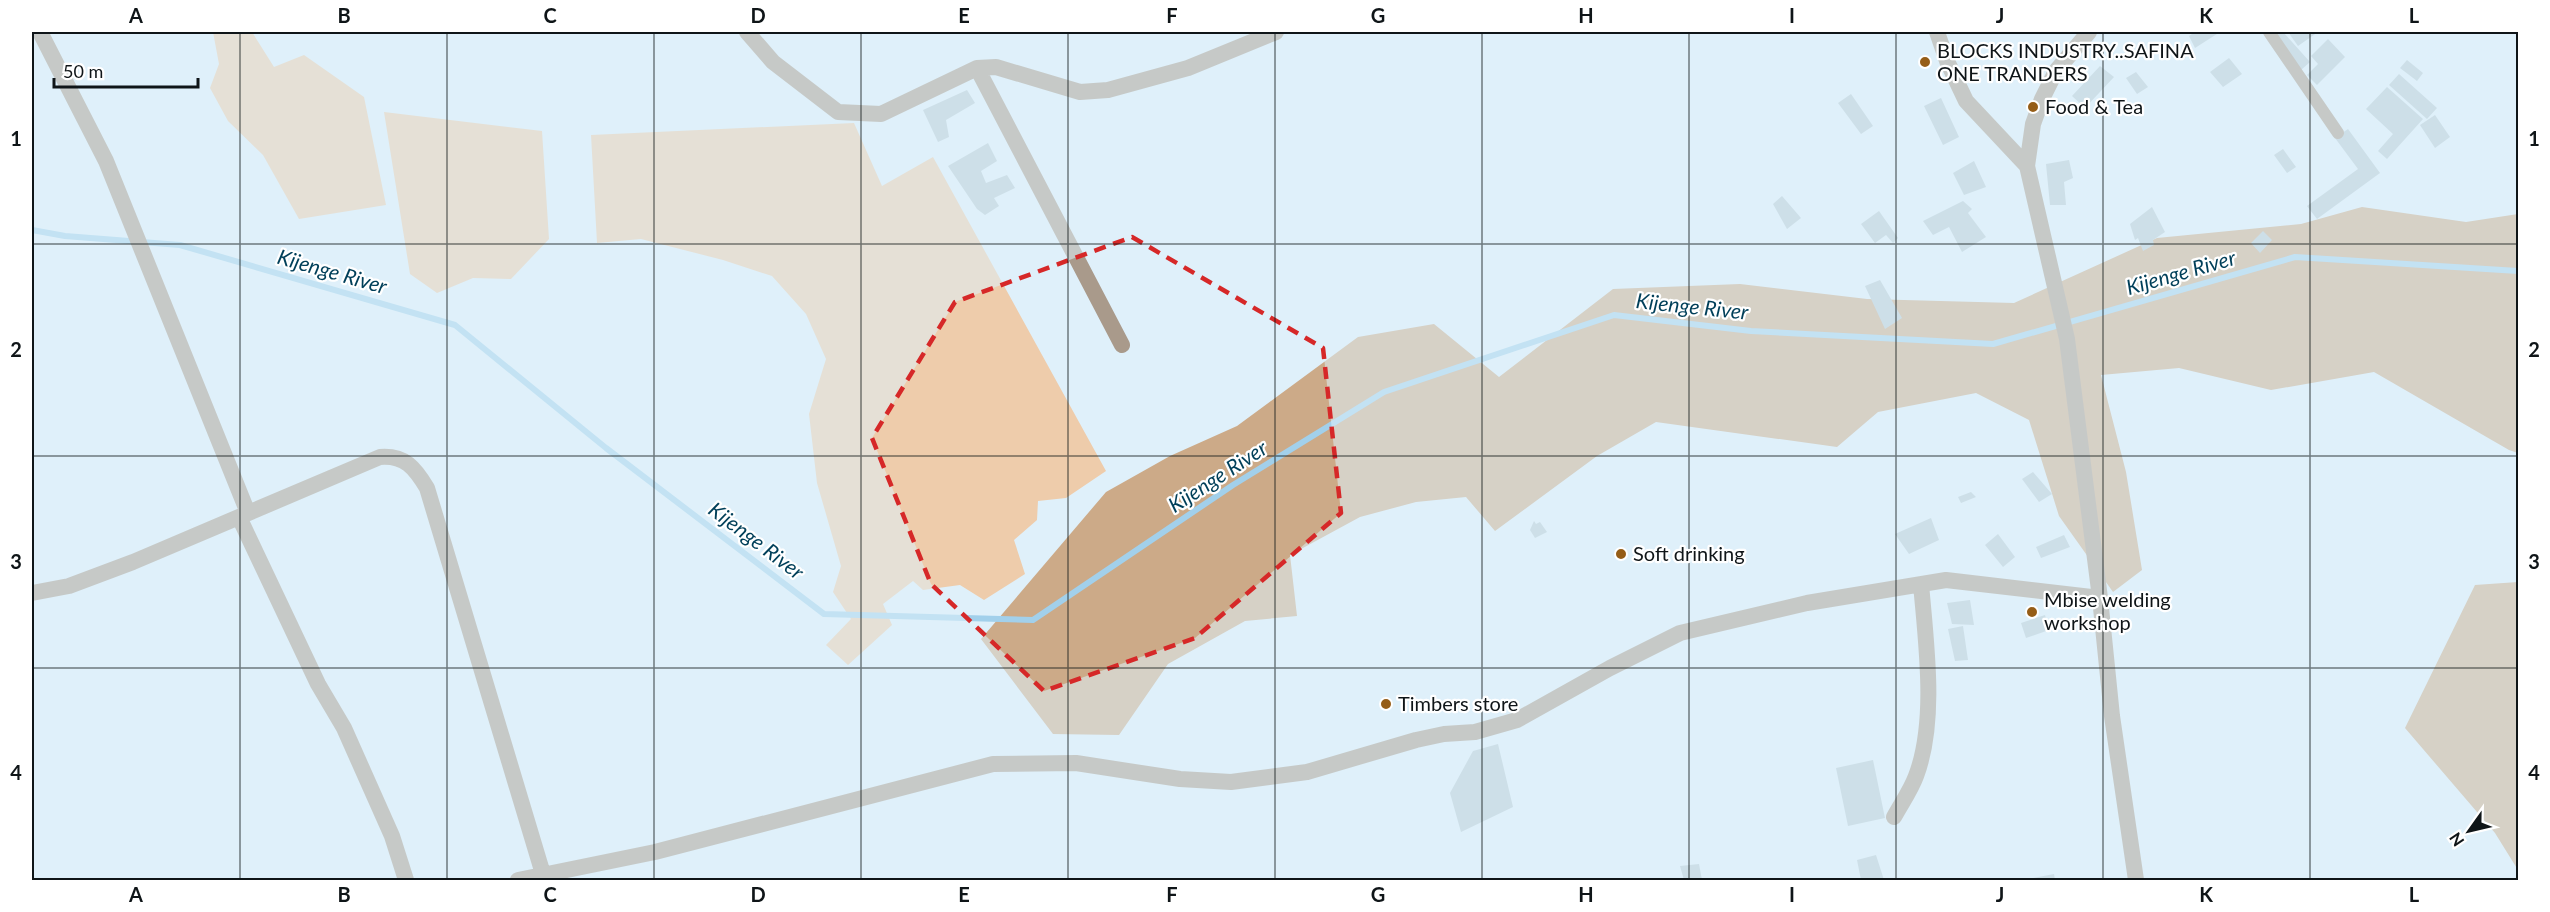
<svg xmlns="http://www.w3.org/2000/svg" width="2550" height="912" viewBox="0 0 2550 912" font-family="Lato,sans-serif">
	<rect width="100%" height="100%" fill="#dff0fa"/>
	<!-- green -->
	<path fill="#eeccab" d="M213 32H252L274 67 304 55 364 97 386 205 299 219 263 155 228 121 210 88 219 64Z
		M384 112 542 131 549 239 511 279 473 278 437 293 410 274Z
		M854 123 882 186 933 157 1106 471 1066 498 1038 501 1037 520 1014 540 1025 574 984 600 960 585 923 590 913 581 883 604 892 625 848 665 826 645 851 619 833 592 841 566 817 483 809 414 826 359 806 314 772 276 723 260 641 239 597 243 591 135Z"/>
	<!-- forest -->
	<path fill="#ca8" d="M2362 207 2466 222 2518 214V453L2509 450 2374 372 2271 390 2179 368 2101 375 2126 472 2142 570 2113 592 2059 516 2029 420 1976 393 1878 412 1837 447 1656 422 1597 456 1495 531 1466 497 1416 502 1360 517 1290 555 1297 616 1245 621 1168 664 1119 735 1053 734 981 639 1106 492 1170 456 1237 426 1358 337 1434 324 1499 377 1613 289 1740 284 1867 299 2014 303 2157 238 2301 224Z
		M2518 582V870L2495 833 2405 728 2475 585Z"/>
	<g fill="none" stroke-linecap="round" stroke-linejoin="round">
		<!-- stream -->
		<path stroke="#a2d0eb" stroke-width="6" d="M32 230 65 236 180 245 455 325 606 448 824 614 1033 620 1233 485 1384 392 1614 315 1751 331 1993 344 2295 257 2518 271"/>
	</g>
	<!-- building -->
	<path fill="#b9cad3" d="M2195 32H2220L2195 48 2189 36Z
		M2278 32H2283L2310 62 2301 70 2271 37Z
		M2288 32H2318L2298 46Z
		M2328 39 2345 57 2317 85 2307 75 2318 64 2311 56Z
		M2229 58 2242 74 2223 87 2210 72Z
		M2407 60 2423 73 2417 81 2400 68Z
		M2100 66 2114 77 2085 108 2072 96Z
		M2136 72 2148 87 2137 94 2126 78Z
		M2399 74 2437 108 2427 119 2389 85Z
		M2387 87 2423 119 2387 159 2378 151 2393 134 2366 109Z
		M967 90 975 103 946 120 949 137 938 142 923 110Z
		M1851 94 1873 126 1861 134 1838 103Z
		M1941 98 1959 137 1943 145 1924 106Z
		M2435 115 2450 137 2435 148 2420 125Z
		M2348 129 2380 173 2317 219 2307 206 2358 169 2335 138Z
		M988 143 997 161 981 171 986 183 1007 175 1015 188 994 198 999 206 985 215 977 209 948 166Z
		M2283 149 2296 167 2287 173 2274 155Z
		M2069 160 2073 178 2064 182 2066 205H2050L2046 164Z
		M1974 161 1986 187 1964 195 1953 173Z
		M1782 196 1801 218 1787 229 1773 204Z
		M1963 201 1972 209 1968 213 1986 237 1962 252 1949 227 1933 235 1923 221Z
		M2152 207 2165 232 2153 240 2154 245 2143 251 2138 238 2135 240 2130 224Z
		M1879 211 1898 238 1893 243 1886 235 1875 243 1861 224Z
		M2263 231 2272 240 2260 253 2251 243Z
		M1880 280 1902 318 1885 329 1865 286Z
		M2033 472 2052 494 2039 502 2022 479Z
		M1971 492 1976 497 1961 503 1958 497Z
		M1931 518 1939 540 1909 554 1895 534Z
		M1534 521 1536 524 1540 522 1547 532 1535 538 1530 530Z
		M1998 534 2015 557 2003 567 1985 545Z
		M2064 535 2070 547 2041 558 2036 547Z
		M1970 600 1974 625 1952 624 1947 603Z
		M2045 615 2049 630 2026 638 2021 623Z
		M1963 626 1968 660 1955 661 1948 629Z
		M1498 744 1513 807 1461 832 1450 793 1473 751Z
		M1873 760 1885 818 1848 826 1836 768Z
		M1876 855 1884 880H1861L1857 860Z
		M1699 864 1702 880H1684L1680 866Z
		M2054 874 2055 880H2028V879Z"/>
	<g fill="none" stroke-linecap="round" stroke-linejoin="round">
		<!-- service -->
		<path stroke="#a99a8b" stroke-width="12" d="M2269 32 2338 133"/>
		<!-- minor -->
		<path stroke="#a99a8b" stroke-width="16" d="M40 32 106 161 248 513
			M747 32 773 62 838 112 881 114 977 68 996 67 1080 92 1108 90 1188 68 1276 32
			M1937 32 1947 61 1966 101 2027 166
			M2089 32 2056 71 2042 99 2033 124 2027 166 2067 339 2100 598 2112 716 2136 880
			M977 68 1122 345
			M239 517 318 684 344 728 392 836 406 880
			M32 593 69 586 133 562 380 457C405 455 415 468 427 488L543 874
			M1894 817C1901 804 1911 790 1916 776 1937 721 1926 643 1921 584
			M518 880 655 852 993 764 1076 763 1180 779 1231 782 1307 772 1416 740 1444 734 1475 732 1517 720 1610 668 1680 633 1807 603 1946 580 2100 598"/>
	</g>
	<!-- marked area -->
	<path d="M0 0H2550V912H0ZM1132 237 1323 348 1341 513 1195 638 1044 691 931 584 872 438 955 302Z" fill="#dff0fa" fill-opacity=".55" fill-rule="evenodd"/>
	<path fill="none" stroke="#d62828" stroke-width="4.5" stroke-dasharray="12 8" stroke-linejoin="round" d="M1132 237 1323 348 1341 513 1195 638 1044 691 931 584 872 438 955 302Z"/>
	<!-- grid -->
	<path fill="none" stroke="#0f1518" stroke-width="1.5" stroke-opacity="0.55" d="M240 32V880M447 32V880M654 32V880M861 32V880M1068 32V880M1275 32V880M1482 32V880M1689 32V880M1896 32V880M2103 32V880M2310 32V880M32 244H2518M32 456H2518M32 668H2518"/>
	<!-- markers -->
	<g fill="#955d17" stroke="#fff" stroke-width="2">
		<circle cx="1925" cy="62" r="6"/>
		<circle cx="2033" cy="107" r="6"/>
		<circle cx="1621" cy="554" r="6"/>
		<circle cx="2032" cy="612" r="6"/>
		<circle cx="1386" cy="704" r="6"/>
	</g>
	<g text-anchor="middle" stroke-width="4.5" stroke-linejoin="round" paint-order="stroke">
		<!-- poi labels -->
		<g font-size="20" fill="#0f1518" stroke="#fff" text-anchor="start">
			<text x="1937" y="58">BLOCKS INDUSTRY..SAFINA<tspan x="1937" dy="23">ONE TRANDERS</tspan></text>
			<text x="2045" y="114">Food &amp; Tea</text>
			<text x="1633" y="561">Soft drinking</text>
			<text x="2044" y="607">Mbise welding<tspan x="2044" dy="23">workshop</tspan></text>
			<text x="1398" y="711">Timbers store</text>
		</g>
		<!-- water labels -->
		<g font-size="21" font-style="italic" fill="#003f59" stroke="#fff">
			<text transform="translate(332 272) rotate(16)" y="7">Kijenge River</text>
			<text transform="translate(2181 273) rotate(-16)" y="7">Kijenge River</text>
			<text transform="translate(1692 307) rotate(6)" y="7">Kijenge River</text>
			<text transform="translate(1218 477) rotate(-33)" y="7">Kijenge River</text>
			<text transform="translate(756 541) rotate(37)" y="7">Kijenge River</text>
		</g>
	</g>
	<!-- border -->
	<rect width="2550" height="912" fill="none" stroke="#ffffff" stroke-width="66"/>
	<!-- north arrow -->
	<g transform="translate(2469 831) rotate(236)" stroke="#ffffff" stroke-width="4.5" paint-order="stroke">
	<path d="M0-4.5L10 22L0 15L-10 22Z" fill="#0f1518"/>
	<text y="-9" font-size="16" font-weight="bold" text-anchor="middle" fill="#0f1518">N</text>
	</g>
	<!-- scale -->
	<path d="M54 78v9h144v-9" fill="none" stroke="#0f1518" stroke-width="3"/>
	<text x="63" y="78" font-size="18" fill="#0f1518" stroke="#ffffff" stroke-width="4.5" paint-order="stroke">50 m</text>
	<rect x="33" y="33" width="2484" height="846" fill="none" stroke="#0f1518" stroke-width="2"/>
	<g font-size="20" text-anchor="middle" font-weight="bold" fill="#0f1518">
		<text x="136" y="23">A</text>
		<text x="344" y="23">B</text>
		<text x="550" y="23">C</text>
		<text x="758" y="23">D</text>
		<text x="964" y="23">E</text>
		<text x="1172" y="23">F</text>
		<text x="1378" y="23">G</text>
		<text x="1586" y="23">H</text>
		<text x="1792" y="23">I</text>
		<text x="2000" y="23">J</text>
		<text x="2206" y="23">K</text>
		<text x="2414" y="23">L</text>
		<text x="16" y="146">1</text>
		<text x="2534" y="146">1</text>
		<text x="16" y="357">2</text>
		<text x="2534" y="357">2</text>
		<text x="16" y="569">3</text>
		<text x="2534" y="569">3</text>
		<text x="16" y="780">4</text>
		<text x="2534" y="780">4</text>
		<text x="136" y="902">A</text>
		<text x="344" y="902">B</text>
		<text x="550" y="902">C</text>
		<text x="758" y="902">D</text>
		<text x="964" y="902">E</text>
		<text x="1172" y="902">F</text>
		<text x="1378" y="902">G</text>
		<text x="1586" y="902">H</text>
		<text x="1792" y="902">I</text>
		<text x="2000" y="902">J</text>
		<text x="2206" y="902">K</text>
		<text x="2414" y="902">L</text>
	</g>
</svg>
